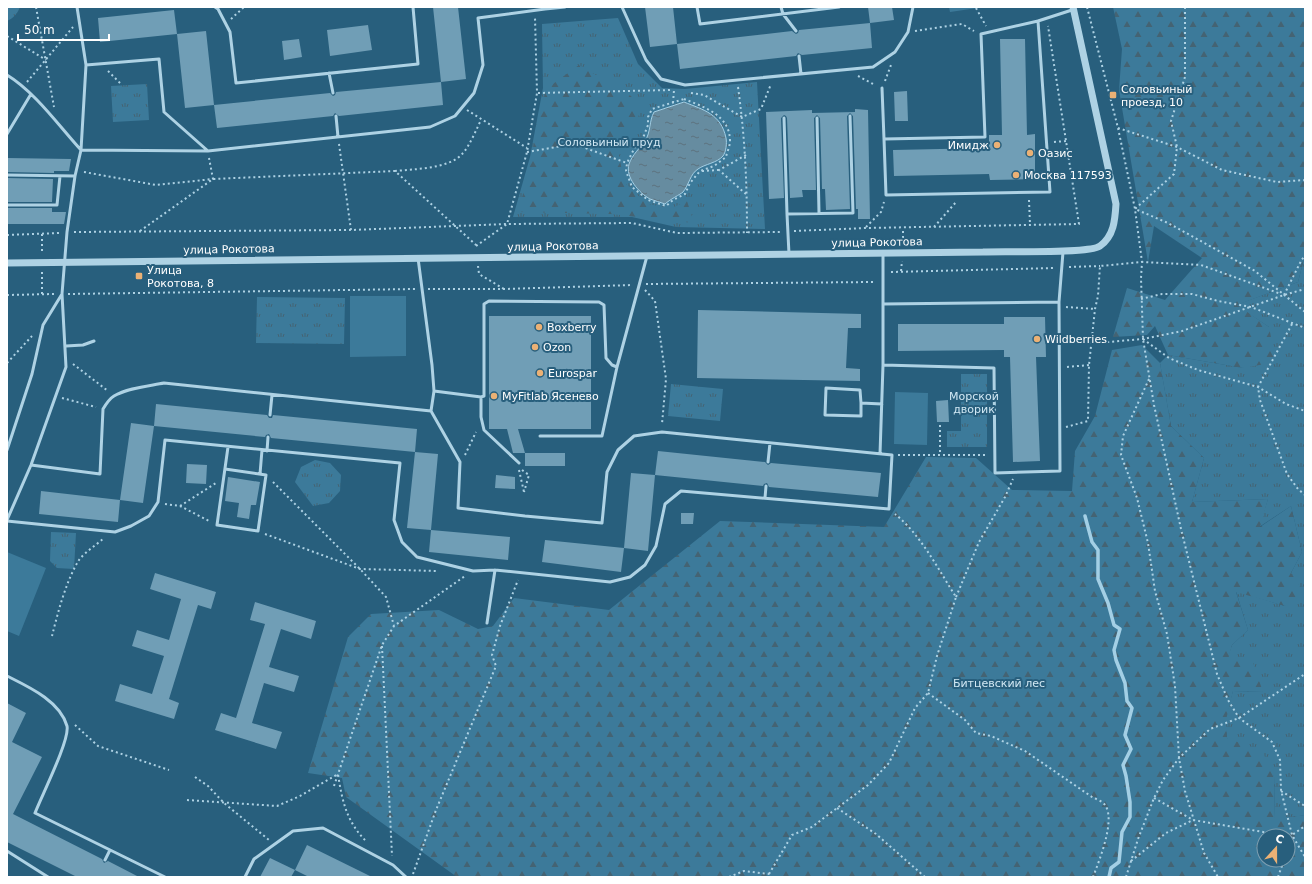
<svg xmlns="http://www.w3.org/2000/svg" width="1312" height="884" viewBox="0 0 1312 884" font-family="'DejaVu Sans',sans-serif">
	<defs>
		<pattern id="grass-tufts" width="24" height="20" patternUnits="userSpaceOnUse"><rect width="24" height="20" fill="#3c7a9a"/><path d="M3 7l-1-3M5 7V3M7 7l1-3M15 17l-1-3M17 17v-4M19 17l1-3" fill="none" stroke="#446373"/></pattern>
		<pattern id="forest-firs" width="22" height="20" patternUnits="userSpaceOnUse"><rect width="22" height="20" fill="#3c7a9a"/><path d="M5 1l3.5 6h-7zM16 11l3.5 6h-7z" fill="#446373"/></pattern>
		<pattern id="water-ripples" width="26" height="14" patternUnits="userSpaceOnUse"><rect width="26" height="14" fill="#668ca0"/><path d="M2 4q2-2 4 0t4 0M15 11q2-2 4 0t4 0" fill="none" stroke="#5c727e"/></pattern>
	</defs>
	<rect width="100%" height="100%" fill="#285f7d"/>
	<!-- grass -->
	<path fill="url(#grass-tufts)" d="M7 7H20C17 14 14 18 7 21Z
		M949 7H984L950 12Z
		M618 18 638 64 662 88 685 89 757 82 765 229 676 227 632 217H513L530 157 543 88 542 24Z
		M147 84 149 120 113 122 111 86Z
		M1305 255V815L1275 820 1274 776 1227 738 1225 720 1233 691 1263 692 1226 663 1232 645 1248 630 1236 591 1285 606 1291 573 1302 552 1291 506 1259 527 1268 499 1192 502 1204 458 1171 426 1160 363 1168 355 1243 368 1269 327 1236 305 1298 282Z
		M257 297 345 298 344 344 256 343Z
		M961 374H987V447H947V431H961Z
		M671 384 723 389 720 421 668 416Z
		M315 460 330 463 341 475 340 491 329 503 313 506 295 482 301 467Z
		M51 532 76 533 74 569 57 568 50 561Z"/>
	<!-- forest -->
	<path fill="url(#forest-firs)" fill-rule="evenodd" d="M1113 7H1305V255L1298 282 1237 305 1269 327 1276 362 1243 368 1168 355 1155 326 1147 335 1113 337 1127 288 1165 300 1202 258 1154 226 1148 262 1119 90 1122 49Z
		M579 65 631 96 641 111 619 155 624 182 647 204 672 208 687 201 694 223 611 214 519 212 546 89Z
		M1142 345 1160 363 1171 426 1204 458 1192 502 1268 499 1260 527 1291 506 1302 552 1291 573 1304 592 1285 606 1236 592 1248 630 1232 645 1227 663 1251 657 1263 692 1233 691 1226 720 1227 738 1262 751 1274 776 1275 819 1305 815V877H457L346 797 342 778 308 773 348 637 371 614 439 610 478 629 493 626 514 598 609 610 720 521 884 527 926 457 976 458 1012 490 1072 491 1075 451 1095 416 1112 350ZM1264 836H1288V860H1264Z"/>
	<!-- pitch -->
	<path fill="#3c7a9a" d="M350 296H406V356L350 357Z
		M895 392 928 393 927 445 894 444Z
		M7 552 46 568 19 636 7 631Z"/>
	<!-- water -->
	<path fill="url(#water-ripples)" stroke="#a3cfe5" d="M684 102C704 110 721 114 726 138 727 143 726 152 723 156 717 163 705 164 698 169 690 174 689 185 683 192 681 194 669 200 665 204 660 202 655 201 650 199 639 193 625 177 629 164 632 155 640 148 645 141 651 132 649 121 654 112Z"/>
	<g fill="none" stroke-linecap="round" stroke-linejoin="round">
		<!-- stream -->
		<path stroke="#a3cfe5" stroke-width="3.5" d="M1085 516 1092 542 1098 550V579L1108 603 1114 625 1120 629 1114 650 1116 660 1125 683 1127 701 1132 708 1125 735 1131 749 1123 765 1126 776 1130 802V817L1122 832 1119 862 1111 868 1109 877"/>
	</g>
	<!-- building -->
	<path fill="#709eb6" d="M433 7H458L466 79 441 82Z
		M645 7H673L677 44 650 47Z
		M868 7H892L894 20 870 23Z
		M174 10 177 34 100 42 98 18Z
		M870 23 872 48 802 55 798 53 796 56 680 69 677 44 792 31 796 34 798 33 799 30Z
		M368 25 372 50 330 56 327 30Z
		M206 31 214 105 185 108 177 34Z
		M299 39 302 57 284 60 282 41Z
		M1000 39H1025L1027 135 1035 134V179L990 180 989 174 894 176 893 150 989 148V135H1002Z
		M441 82 443 105 339 116 335 113 333 116 217 128 214 105 330 93 333 96 335 95 336 92Z
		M907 91 908 121H895L894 92Z
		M855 109 868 110 870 219H858V209H856L853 116 850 113 847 116 850 209 826 210 825 189H822L820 118 817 115 814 118 816 190H802L803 197 790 198 787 118 786 116 784 115 781 118 784 198 769 199 766 112 812 110V113L855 112Z
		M7 158 71 159 69 171H54V173L7 172Z
		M7 178 53 179 52 202H7Z
		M7 208H52V212H66L64 224H7Z
		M698 310 861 314V328H848L846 368 860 369V381L697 378Z
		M489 316H591V429H518L525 453H513L507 429H489Z
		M1004 317H1045L1046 357H1036L1040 461 1013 462 1010 357H1004V350L898 351V324H1004Z
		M948 400 949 422H937L936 401Z
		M156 404 267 415 269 418H272L273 415 417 429 415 452 271 438 269 434 266 435 265 437 154 426Z
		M131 423 154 426 143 503 120 500Z
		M658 451 765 462 768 465 771 463 881 473 878 497 769 487 767 483 764 484 763 486 655 475Z
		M415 452 438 454 431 530 407 528Z
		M525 453H565V466H525Z
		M187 464 207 465 206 484 186 483Z
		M631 473 655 475 648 551 624 548Z
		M496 475 515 477V489L495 488Z
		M228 477 260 482 256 505H251L249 519 237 517 239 503 225 501Z
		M41 491 120 500 118 522 39 514Z
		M681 513H694L693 524H681Z
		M431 530 510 537 508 560 429 552Z
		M545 540 624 548 621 572 542 562Z
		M155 573 216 592 211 609 198 605 169 699 179 703 174 719 115 701 120 684 152 694 164 656 132 646 137 630 169 640 181 599 150 589Z
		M255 602 316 621 311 639 281 629 269 667 299 676 294 692 264 683 252 723 282 732 276 749 215 730 221 713 236 718 265 624 250 620Z
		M7 703 26 713 12 742 42 757 13 814 102 859 104 863 108 861 139 877H77L7 842Z
		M307 845 372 877H309L295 870Z
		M270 858 295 870 291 877H260Z"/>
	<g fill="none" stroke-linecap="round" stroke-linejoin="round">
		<!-- path -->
		<path stroke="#aed2e4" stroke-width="2" stroke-dasharray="2 3" stroke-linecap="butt" d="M36 7 54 107
			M1087 7 1118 128 1135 209 1142 262 1141 278 1143 339 1154 405 1181 529 1217 674 1228 700 1239 718 1272 742 1280 760 1281 790 1292 835 1305 857
			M1185 7V77L1171 121 1177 147 1174 174 1135 209 1168 223 1255 271 1305 312
			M976 8 986 26
			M231 19 244 7
			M915 31 962 24 974 31
			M7 36 46 60
			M108 71 122 85
			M858 76 875 85
			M885 81 891 65
			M27 82 73 27
			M738 87C745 137 747 183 747 233
			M538 93 671 90
			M691 93 704 95 742 117 761 109 771 84
			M684 99C704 107 730 115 730 141 730 146 727 152 726 157L714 166 700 171 690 183 685 194 673 200 666 206 648 200 632 187 626 171 627 163 635 147 643 138 648 125V117L652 109Z
			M673 103 674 90
			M467 110 527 148
			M1118 128 1177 147 1222 170 1277 182 1305 180
			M1054 142 1066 141
			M339 144 351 230
			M527 152 574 144 627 163
			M746 155 719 170 747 195
			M395 171C414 169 450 169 463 153 469 147 477 128 481 120
			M702 171 719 170
			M84 172 156 185 213 179 209 158
			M1029 200 1030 225
			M866 227 881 212 884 202
			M934 227 957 201
			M140 231 213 179 395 171 476 245
			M794 231 866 228 1079 224 1048 26
			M74 232 351 230 507 224 632 223 677 233 780 232
			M42 234V253
			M7 235 59 233
			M903 243V228
			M476 246 507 224 527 152 537 93 535 17
			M478 266 479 274 504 289
			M1069 267 1100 266
			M901 271 902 261
			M891 272 1054 268
			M646 284 875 282
			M428 289H505L632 285
			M645 290 655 301 666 379 662 424
			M42 294V272
			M68 294 416 289
			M7 295 54 294
			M1284 295 1301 261 1305 255
			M1141 299 1162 294H1192L1218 301 1251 307 1305 328
			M1066 307 1095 309
			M1292 324 1258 387 1260 400 1287 474 1298 489 1305 495
			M1093 337 1108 342 1143 339 1182 331 1284 295 1305 289
			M1143 339 1169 358 1198 370 1258 387 1286 404 1305 411
			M7 363 32 336
			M73 364 108 391
			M1067 367 1089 365
			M1149 379 1123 436 1121 455 1137 498 1148 543 1155 591 1167 634 1175 686 1179 758 1185 791 1204 853 1218 877
			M62 398 96 407
			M940 425V455
			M1066 427 1088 421 1089 365 1095 309 1098 296 1100 266 1142 262 1201 265 1281 294
			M465 455 476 432
			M898 455H988
			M519 470 524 492
			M522 470 529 475 524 492
			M273 482 360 569 386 597 394 626
			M165 504 180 506 211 522
			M180 506 216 483
			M265 534 360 569 438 571
			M956 597 979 542 1005 497 1013 479
			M52 636C58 612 66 581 79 560 85 552 96 545 103 539
			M382 646 392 856
			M928 693 965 720 976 733 991 736 1025 751 1092 797C1096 799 1102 801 1105 805 1116 820 1099 861 1093 877
			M75 725 98 746 169 770
			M195 777 208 786 224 803 269 840
			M334 786 382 645 394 626 465 576
			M1281 791 1305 806
			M1154 798 1193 820 1275 834 1292 835
			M187 800 277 806 300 796 338 774C342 801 347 823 367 842
			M837 808 876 834 925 877
			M1288 848 1292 835 1305 826
			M1131 861 1166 833 1193 820
			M413 874 436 810 496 666 492 655 500 626 518 580
			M769 874 792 835 812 827 837 808 868 785 889 763 915 708 928 693 937 656 956 597C938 569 921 535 895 514
			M729 877 744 871 769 874 771 877
			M1126 877 1138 839 1154 798 1163 780 1179 758 1210 729 1239 718 1305 674
			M1278 877 1284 860"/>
		<!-- service -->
		<path stroke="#aed2e4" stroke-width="3" d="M215 7 218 9 230 32 236 83 418 64 413 7
			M622 7 646 60 661 79 685 85 873 67 895 52 908 32 913 7
			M697 7 700 24 839 7
			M781 7 783 14 796 31
			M545 9 565 7
			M1038 21 1050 192 886 195 884 139 985 137 981 34Z
			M1038 21 1072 10
			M799 56 801 74
			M86 65 159 59 164 112 208 151 430 127 455 116 474 93 483 65 478 18 545 9V7
			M329 73 333 93
			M7 75C35 92 59 126 81 150L208 151
			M882 88 884 139
			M336 116 338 137
			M784 118 787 214
			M817 118 819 213
			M7 134 31 94
			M7 175 75 176
			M7 205H57L60 176
			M789 254 787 214 853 213 850 116
			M418 258 432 365 434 391 431 411
			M883 304 1059 302
			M66 346 83 345 94 341
			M883 365 994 368 995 473 1060 471 1059 302 1063 252
			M434 391 481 397 484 396V304L489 301 599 302 604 305 606 358 612 365 617 367
			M481 397V417L484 430 519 463
			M861 403V416L825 415 826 388 860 390 861 403 882 404
			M270 415 272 395
			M540 436H602L617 367 647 256
			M7 450 32 374 43 325 62 294
			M267 451 268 437
			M880 454 883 365V254
			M768 462 770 443
			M225 469 266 475 258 531 217 525 228 447
			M260 474 262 450
			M765 498 766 486
			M7 520 31 465 66 367 62 294 67 232 75 176 81 150 86 65 77 7
			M7 521 115 532 131 526 149 516 158 502 165 440 400 463 394 520 402 542 417 557 473 571 495 570 610 582 630 577 645 565 656 546 665 504 681 491 889 509 892 455 662 432 634 436 618 450 607 472 602 523 525 516 458 508 460 462 431 411 164 383C149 386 127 388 114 396 109 399 106 404 103 409L100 474 31 465
			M487 623 495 570
			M7 676C29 687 60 701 67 726 70 740 41 797 35 813L165 877
			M7 851 48 877
			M105 860 110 850
			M245 877 254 859 293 831 323 828 393 865 406 877"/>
		<!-- tertiary -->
		<path stroke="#aed2e4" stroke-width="7" d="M7 263 983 252C1002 251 1090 254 1100 246 1114 236 1115 220 1116 204L1073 7"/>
	</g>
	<!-- markers -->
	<g fill="#ebb175" stroke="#285f7d" stroke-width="1.5">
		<rect x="1109" y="91" width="8" height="8" rx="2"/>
		<circle cx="997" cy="145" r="4"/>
		<circle cx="1030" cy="153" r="4"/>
		<circle cx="1016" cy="175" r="4"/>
		<rect x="135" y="272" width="8" height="8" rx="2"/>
		<circle cx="539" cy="327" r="4"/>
		<circle cx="1037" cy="339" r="4"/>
		<circle cx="535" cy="347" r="4"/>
		<circle cx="540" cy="373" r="4"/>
		<circle cx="494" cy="396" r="4"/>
	</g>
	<g text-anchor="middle" stroke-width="4" stroke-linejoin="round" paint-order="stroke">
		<!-- poi labels -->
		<g font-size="11" fill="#fff" stroke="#285f7d" text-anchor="start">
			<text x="1121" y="93">Соловьиный<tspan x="1121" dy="13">проезд, 10</tspan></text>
			<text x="989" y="149" text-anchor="end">Имидж</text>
			<text x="1038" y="157">Оазис</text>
			<text x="1024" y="179">Москва 117593</text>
			<text x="147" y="274">Улица<tspan x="147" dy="13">Рокотова, 8</tspan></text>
			<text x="547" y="331">Boxberry</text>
			<text x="1045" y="343">Wildberries</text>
			<text x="543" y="351">Ozon</text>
			<text x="548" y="377">Eurospar</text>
			<text x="502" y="400">MyFitlab Ясенево</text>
		</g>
		<!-- park labels -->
		<g font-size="11" fill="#d1e8f4" stroke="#285f7d">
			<text x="609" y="146">Соловьиный пруд</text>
			<text x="974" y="400">Морской<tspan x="974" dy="13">дворик</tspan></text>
			<text x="999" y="687">Битцевский лес</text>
		</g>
		<!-- street labels -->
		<g font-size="11" fill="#fff" stroke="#285f7d">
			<text transform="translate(877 242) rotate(-1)" y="4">улица Рокотова</text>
			<text transform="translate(553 246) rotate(-1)" y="4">улица Рокотова</text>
			<text transform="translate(229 249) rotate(-1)" y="4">улица Рокотова</text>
		</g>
	</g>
	<!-- border -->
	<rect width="1312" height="884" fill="none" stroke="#ffffff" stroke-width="16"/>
	<!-- north arrow -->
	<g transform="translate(1276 848) rotate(21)"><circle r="19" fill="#285f7d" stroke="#7e9fb1"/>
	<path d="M0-3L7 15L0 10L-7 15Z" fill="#ebb175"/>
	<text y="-6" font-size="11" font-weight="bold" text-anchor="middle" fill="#ffffff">С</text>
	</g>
	<!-- scale -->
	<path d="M18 34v6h91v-6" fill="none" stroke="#ffffff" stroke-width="2"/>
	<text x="24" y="34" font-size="12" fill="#ffffff" stroke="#285f7d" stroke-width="3" paint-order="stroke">50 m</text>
</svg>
